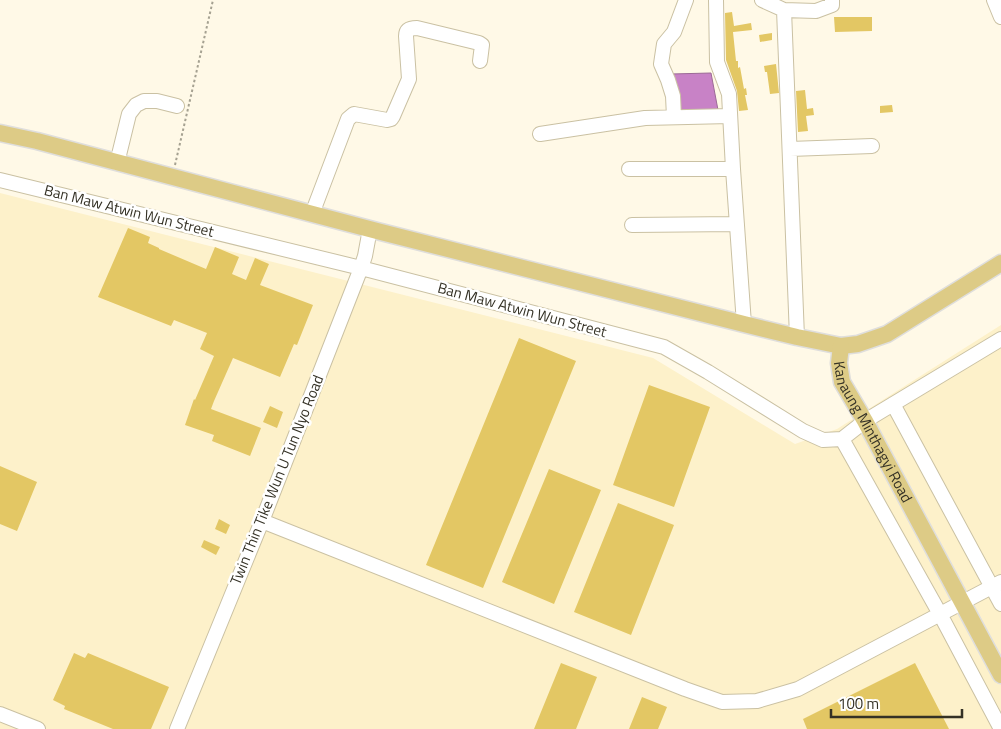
<svg xmlns="http://www.w3.org/2000/svg" width="1001" height="729" viewBox="0 0 1001 729" font-family="'Titillium Web',sans-serif">
	<rect width="100%" height="100%" fill="#fff9e7"/>
	<!-- built -->
	<path fill="#fdf1ca" d="M0 193 653 358 795 444 837 429 1001 325V729H0Z"/>
	<!-- water -->
	<path fill="#c882c6" stroke="#9c6a96" d="M711 73 718 110 678 112 671 74Z"/>
	<!-- building -->
	<path fill="#e3c764" d="M732 12 734 26 751 23 752 30 733 32 736 61H738V68L740 67 744 89 746 88 747 95H745L748 110 739 111 737 91 726 60 725 13Z
		M834 17H872V31L835 32Z
		M772 33V40L760 42 759 35Z
		M776 64 779 93 770 94 767 72H765L764 66Z
		M805 90 807 109 813 108 814 115 806 116 808 131 798 132 796 91Z
		M892 105 893 112 880 113V106Z
		M128 228 150 237 148 243 159 248V249L206 269 215 247 239 257 232 274 246 280 255 258 269 264 260 285 313 305 297 345 294 344 280 377 233 358 214 401 211 409 261 428 250 456 212 441 214 435 185 425 194 399 195 400 214 356 200 349 207 333 174 320 171 326 98 297Z
		M519 338 576 361 483 588 426 565Z
		M649 385 710 407 674 507 613 485Z
		M270 406 283 412 277 428 263 422Z
		M0 466 37 482 17 531 0 524Z
		M549 469 601 490 554 604 502 582Z
		M618 503 674 525 631 635 574 612Z
		M219 519 230 525 226 534 215 529Z
		M204 540 220 547 216 555 201 547Z
		M74 653 85 658 88 653 169 687 151 729H113L64 709 65 706 53 700Z
		M561 663 597 677 576 729H534Z
		M915 663 949 729H807L803 719Z
		M642 697 667 707 658 729H629Z"/>
	<g fill="none" stroke-linecap="round" stroke-linejoin="round">
		<!-- minor casing -->
		<g stroke="#cac1a3" stroke-width="16">
			<path id="minor" d="M716 0 717 62 729 94 733 169 744 324
				M762 0 784 10 816 11 832 5V0
				M994 0 1001 17
				M784 10 797 337
				M674 117 673 96 668 80 661 64 664 44 674 32 686 0
				M540 134 645 118 730 116
				M790 149 872 146
				M117 163 129 114 136 105 144 101H157L177 106
				M629 169H733
				M0 180 361 268 664 347 708 372 803 431 823 440 842 439 865 421 1001 339
				M312 214 348 119 354 114 387 120 391 119 393 116 409 79 406 36C406 29 411 28 417 28L479 43 482 45 480 61
				M632 225 737 224
				M893 404 1001 604
				M842 439 940 614 1001 729
				M262 521 685 689 722 702 757 701 798 689 1001 582
				M0 714 38 729
				M177 729 262 521 361 268 365 256 370 229"/>
		</g>
		<!-- major casing -->
		<g stroke="#dfdedc" stroke-width="19">
			<g id="major">
				<path d="M0 133 37 141 377 231 744 324 797 337 841 346 858 344 887 334 1001 263"/>
				<path id="s1" d="M841 346 839 363 842 382 865 421 1001 675"/>
			</g>
		</g>
		<!-- path -->
		<path stroke="#a5a191" stroke-width="2" stroke-dasharray="2.5 2.5" stroke-linecap="butt" d="M175 165 213 0"/>
		<!-- minor -->
		<use href="#minor" stroke="#fff" stroke-width="14"/>
		<!-- major -->
		<use href="#major" stroke="#ddcb86" stroke-width="16"/>
	</g>
	<g text-anchor="middle" stroke-width="5" stroke-linejoin="round" paint-order="stroke">
		<!-- street labels -->
		<g font-size="15" fill="#343125" stroke="#fff">
			<text transform="translate(129 211) rotate(14)" y="5">Ban Maw Atwin Wun Street</text>
			<text transform="translate(522 310) rotate(15)" y="5">Ban Maw Atwin Wun Street</text>
			<text dy="5" stroke="none"><textPath href="#s1" startOffset="94">Kanaung Minthagyi Road</textPath></text>
			<text transform="translate(277 480) rotate(-68)" y="5">Twin Thin Tike Wun U Tun Nyo Road</text>
		</g>
	</g>
	<!-- scale -->
	<path d="M831 709v8h131v-8" fill="none" stroke="#343125" stroke-width="2.5"/>
	<text x="838" y="709" font-size="15" fill="#343125" stroke="#ffffff" stroke-width="4" paint-order="stroke">100 m</text>
</svg>
